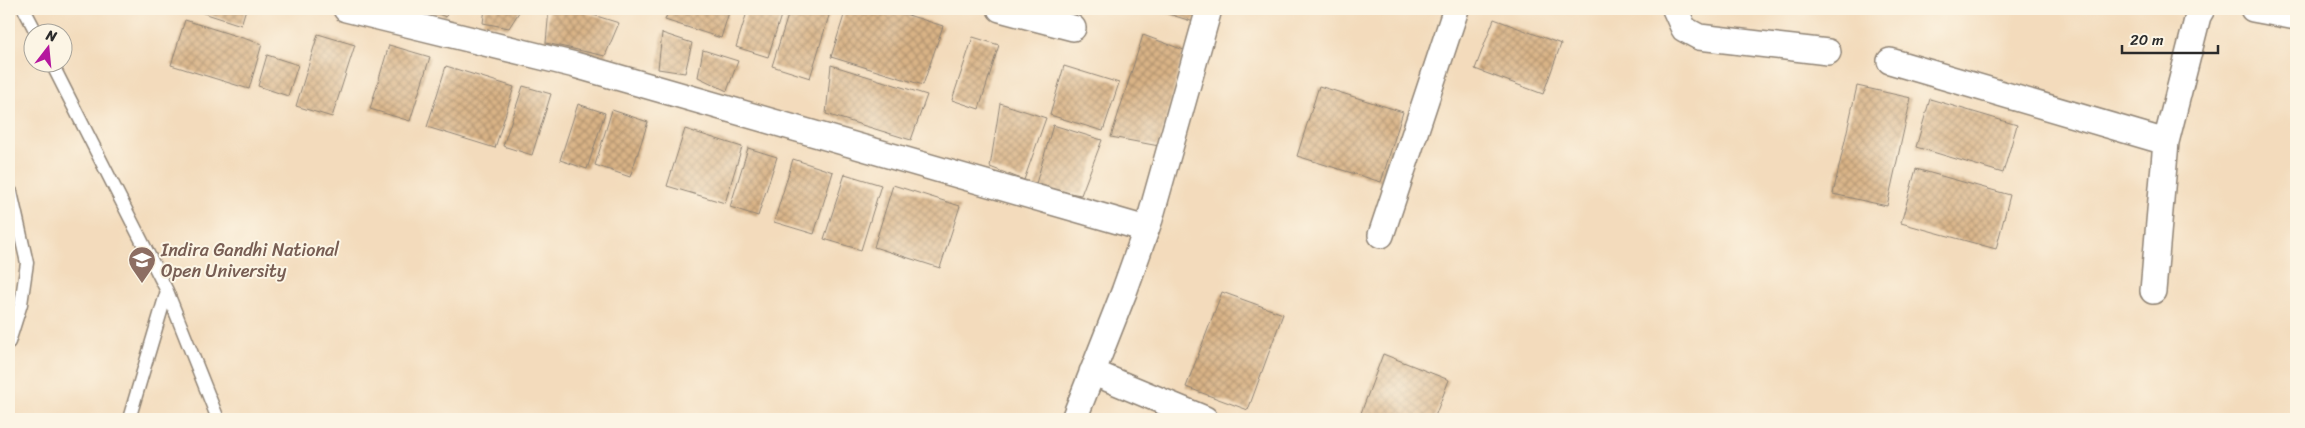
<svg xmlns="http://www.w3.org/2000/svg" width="2305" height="428" viewBox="0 0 2305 428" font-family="Sriracha,sans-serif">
	<defs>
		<pattern id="building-cross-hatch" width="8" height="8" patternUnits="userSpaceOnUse" patternTransform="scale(1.25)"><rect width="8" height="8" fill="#d9b386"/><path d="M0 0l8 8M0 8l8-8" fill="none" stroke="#b0926e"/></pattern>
	</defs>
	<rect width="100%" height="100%" fill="#fcf5e5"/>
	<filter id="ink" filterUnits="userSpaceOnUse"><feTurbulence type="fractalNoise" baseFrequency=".02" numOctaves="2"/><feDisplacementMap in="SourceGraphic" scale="10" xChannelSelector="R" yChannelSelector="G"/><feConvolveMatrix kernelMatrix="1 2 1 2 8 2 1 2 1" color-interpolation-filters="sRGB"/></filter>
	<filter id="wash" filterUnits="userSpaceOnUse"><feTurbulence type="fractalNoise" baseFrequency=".0096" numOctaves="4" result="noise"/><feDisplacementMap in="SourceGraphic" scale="20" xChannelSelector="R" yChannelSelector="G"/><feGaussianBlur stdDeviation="1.12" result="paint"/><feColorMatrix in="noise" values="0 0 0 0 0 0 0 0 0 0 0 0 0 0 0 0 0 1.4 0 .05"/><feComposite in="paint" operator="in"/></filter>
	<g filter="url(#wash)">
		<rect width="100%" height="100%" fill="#f3dbbc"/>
		<g id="blocks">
			<!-- building -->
			<path fill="url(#building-cross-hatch)" d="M191 9H246L241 25Z
				M425 9H448L446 17Z
				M485 9H521L509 28 483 23Z
				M549 9H574L619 23 605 56 546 43Z
				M669 9H730L721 38 665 20Z
				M748 9H783L768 57 736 47Z
				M790 9H831L810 78 772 66Z
				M846 9H889L943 26 923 85 831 57Z
				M1153 9H1199L1194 22Z
				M1494 19 1561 44 1543 94 1475 69Z
				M185 20 262 44 249 89 171 65Z
				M662 33 692 43 685 73 658 69Z
				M318 34 355 45 332 117 296 106Z
				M1143 35 1184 50 1159 146 1111 137Z
				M973 37 999 45 979 109 952 100Z
				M389 45 430 57 410 121 370 109Z
				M703 50 738 61 727 91 698 77Z
				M267 55 298 65 288 96 258 86Z
				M831 65 927 95 911 140 826 114Z
				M446 66 514 87 495 148 427 127Z
				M1064 66 1119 83 1103 131 1050 115Z
				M523 86 551 94 532 155 503 146Z
				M1319 86 1403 112 1381 182 1297 156Z
				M1857 86 1911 98 1887 206 1833 194Z
				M1930 99 2017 125 2003 173 1916 147Z
				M1000 103 1046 118 1024 180 990 167Z
				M578 104 605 113 587 169 560 160Z
				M612 110 648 122 630 177 595 165Z
				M1053 125 1102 140 1081 195 1035 187Z
				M685 129 742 147 725 203 667 186Z
				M748 148 777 157 758 216 730 207Z
				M793 159 833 172 814 234 774 222Z
				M1916 169 2010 195 1996 249 1901 223Z
				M845 174 881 185 861 250 824 239Z
				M893 185 960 206 940 268 874 247Z
				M1222 292 1283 314 1248 410 1186 387Z
				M1383 354 1449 380 1434 419H1379L1361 413Z"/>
		</g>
	</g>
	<g filter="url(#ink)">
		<use href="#blocks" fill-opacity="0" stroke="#8f8374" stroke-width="1"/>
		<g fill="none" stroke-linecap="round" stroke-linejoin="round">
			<!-- service casing -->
			<g stroke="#8f8374" stroke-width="15">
				<path id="service" d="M24 9 36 32
					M51 62 167 291 218 419
					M9 342 21 304 27 263 11 192
					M129 419 167 291"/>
			</g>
			<!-- minor casing -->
			<g stroke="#8f8374" stroke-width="28">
				<path id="minor" d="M346 9 575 65 1146 229
					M1000 9 1073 28
					M1675 9 1684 29 1699 37 1828 52
					M2253 9 2296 17
					M1890 61 2166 142
					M1381 235 1456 9
					M2153 291 2166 142 2198 16 2202 9
					M1092 372 1205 419
					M1074 419 1124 292 1150 219 1209 9"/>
			</g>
			<!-- service -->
			<use href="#service" stroke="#fff" stroke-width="12"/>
			<!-- minor -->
			<use href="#minor" stroke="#fff" stroke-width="25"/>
		</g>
	</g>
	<!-- icons -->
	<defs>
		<g id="university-pin" transform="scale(1.4375)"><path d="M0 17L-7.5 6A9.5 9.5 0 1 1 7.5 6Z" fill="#8d6e63" stroke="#fcf5e5"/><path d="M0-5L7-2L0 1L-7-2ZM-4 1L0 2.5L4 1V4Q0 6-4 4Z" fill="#fff"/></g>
	</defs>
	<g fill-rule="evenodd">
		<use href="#university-pin" x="142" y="260"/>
	</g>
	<g text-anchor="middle" stroke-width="4" stroke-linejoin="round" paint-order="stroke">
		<!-- education labels -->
		<g font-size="18" fill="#785e54" stroke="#fcf5e5" text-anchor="start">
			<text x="161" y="256">Indira Gandhi National<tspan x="161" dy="21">Open University</tspan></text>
		</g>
	</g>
	<!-- margin -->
	<rect width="2305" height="428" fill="none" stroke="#fcf5e5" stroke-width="30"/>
	<!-- north arrow -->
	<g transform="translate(48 48) rotate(16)"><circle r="24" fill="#fcf5e5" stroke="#a8a49b"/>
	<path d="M0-4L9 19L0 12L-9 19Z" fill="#b5179e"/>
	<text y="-8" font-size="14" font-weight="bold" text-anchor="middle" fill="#2b2b2b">N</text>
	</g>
	<!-- scale -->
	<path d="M2122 45v8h96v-8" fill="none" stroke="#2b2b2b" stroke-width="2.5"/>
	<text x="2130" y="45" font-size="15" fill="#2b2b2b" stroke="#fcf5e5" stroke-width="4" paint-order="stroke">20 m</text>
</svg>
